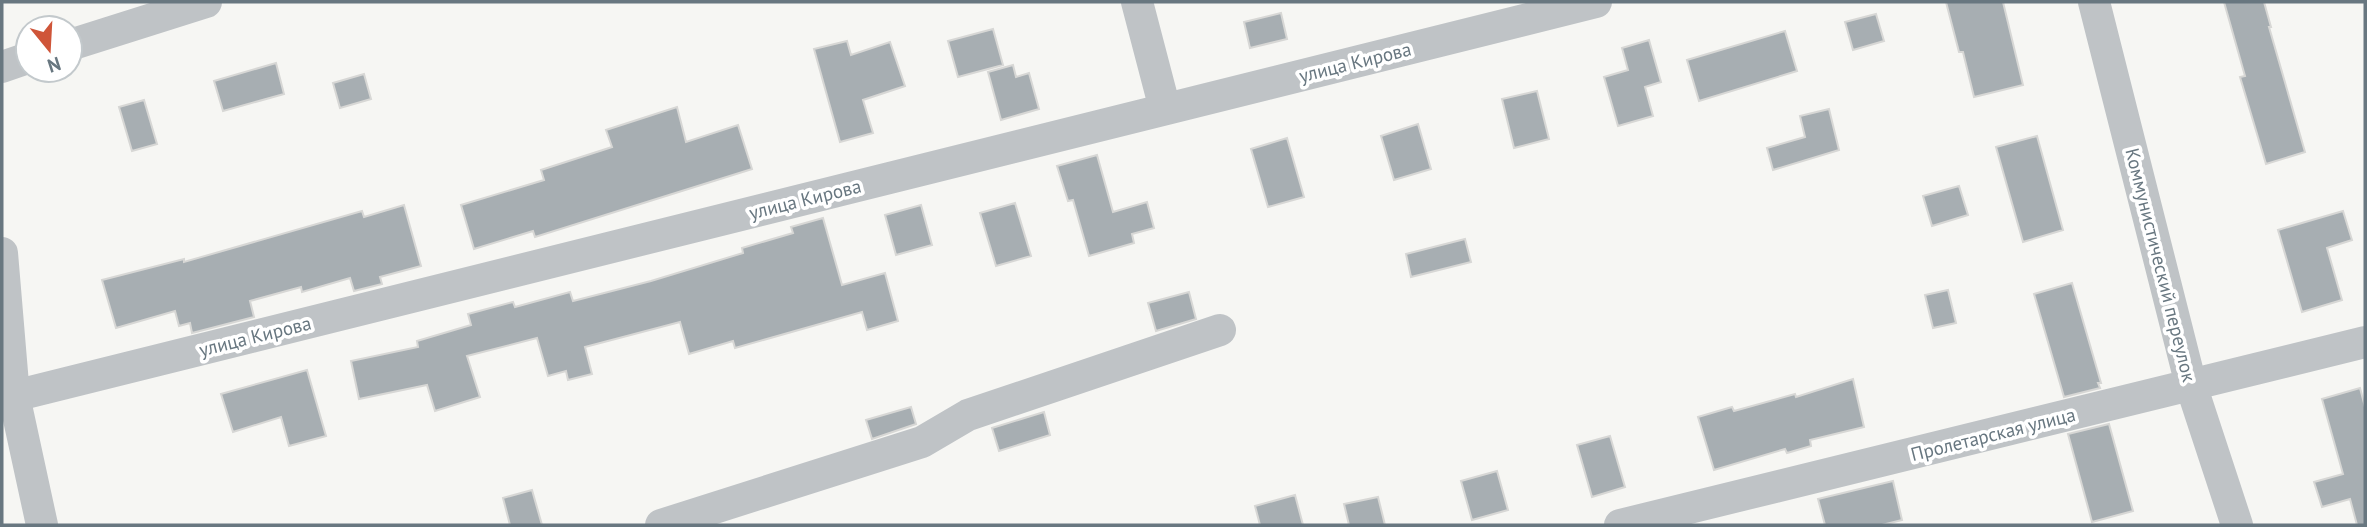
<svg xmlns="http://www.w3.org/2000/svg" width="2367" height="527" viewBox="0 0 2367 527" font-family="'PT Sans',sans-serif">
	<rect width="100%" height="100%" fill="#f6f6f3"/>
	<!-- building -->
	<path fill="#a7aeb2" stroke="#d7d7d5" stroke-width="2" d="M1946 2H2003L2023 85 1974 97 1963 52H1959Z
		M2224 2H2264L2271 27H2269L2305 152 2266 164 2240 77 2245 76Z
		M1281 13 1287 39 1250 48 1244 22Z
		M1876 14 1884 41 1853 50 1845 22Z
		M993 29 1003 65 958 77 948 41Z
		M1785 31 1797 71 1699 101 1687 60Z
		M1649 40 1661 82 1645 87 1653 116 1618 126 1604 77 1628 70 1622 48Z
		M847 41 851 55 890 42 905 86 863 100 873 133 840 142 814 49Z
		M276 63 284 94 223 111 214 81Z
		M1013 65 1016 77 1029 73 1039 109 1001 120 988 72Z
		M364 74 371 99 340 108 333 83Z
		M1537 91 1549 139 1514 148 1502 99Z
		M144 100 157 144 132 151 119 107Z
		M677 107 686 142 738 125 752 169 535 237 533 231 474 249 461 205 544 180 541 170 612 147 606 130Z
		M1829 109 1839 150 1773 170 1767 148 1805 137 1800 116Z
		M1418 124 1431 169 1394 180 1381 136Z
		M2037 136 2063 230 2023 242 1996 147Z
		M1287 138 1304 197 1268 207 1251 149Z
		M1097 155 1113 212 1147 202 1154 228 1132 234 1134 243 1089 256 1073 200 1068 201 1057 166Z
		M1959 186 1968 215 1932 226 1923 196Z
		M1015 203 1031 256 996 266 980 213Z
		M404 205 421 266 380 277 382 284 354 291 350 278 302 292 301 287 250 301 254 317 192 333 190 323 179 326 175 311 116 328 102 280 184 259V262L362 211 364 217Z
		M921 205 932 245 896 255 885 215Z
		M2343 211 2352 240 2327 248 2342 300 2302 312 2278 230Z
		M823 218 842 285 885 273 898 321 867 330 862 312 735 348 733 341 689 354 680 322 585 347 592 374 568 380 566 371 548 376 537 338 467 356 480 397 435 411 427 385 359 399 351 361 418 347 417 341 471 325 468 314 513 302 515 307 570 292 573 301 651 281 743 253 742 248 793 233 791 227Z
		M1465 239 1471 262 1411 277 1406 254Z
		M2072 283 2101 383H2098L2100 388 2064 397 2034 294Z
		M1948 290 1956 323 1933 328 1925 295Z
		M1189 292 1196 319 1156 331 1148 303Z
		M307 370 326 436 289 446 281 417 233 432 221 394Z
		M1853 379 1864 427 1810 440 1811 446 1787 453 1785 449 1714 470 1698 417 1732 407 1734 411 1795 394 1796 397Z
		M2360 388 2365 407V525H2357L2350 499 2322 507 2314 482 2343 474 2322 399Z
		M911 407 916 424 872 439 866 420Z
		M1044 412 1050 435 999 451 992 428Z
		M2109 424 2133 511 2092 522 2068 434Z
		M1610 436 1625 487 1592 497 1577 445Z
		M1497 471 1508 510 1472 520 1461 481Z
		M1893 481 1902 520 1882 525H1825L1818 499Z
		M532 490 542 525H510L503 498Z
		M1295 495 1303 525H1260L1255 506Z
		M1378 497 1385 525H1349L1344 504Z"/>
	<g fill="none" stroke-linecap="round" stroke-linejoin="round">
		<!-- minor -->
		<path stroke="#bfc3c6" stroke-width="32" d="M1137 2 1165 109
			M2094 2 2191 385 2237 525
			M70 45 206 2
			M2 67 28 58
			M2 253 14 396 42 525
			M14 396 1596 2
			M661 525 922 442 968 415 1220 330
			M1620 525 2365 342"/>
	</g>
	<g text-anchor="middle" stroke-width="7" stroke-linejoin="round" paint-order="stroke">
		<!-- street labels -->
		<g font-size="19" fill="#687780" stroke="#fff">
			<text transform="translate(1355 62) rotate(-14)" y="7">улица Кирова</text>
			<text transform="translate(805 199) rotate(-14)" y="7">улица Кирова</text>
			<text transform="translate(2161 265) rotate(76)" y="7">Коммунистический переулок</text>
			<text transform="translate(255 336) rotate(-14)" y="7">улица Кирова</text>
			<text transform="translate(1993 434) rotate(-14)" y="7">Пролетарская улица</text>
		</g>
	</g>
	<!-- border -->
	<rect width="2367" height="527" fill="none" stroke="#687780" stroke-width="7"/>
	<!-- north arrow -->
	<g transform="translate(49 49) rotate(162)"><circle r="33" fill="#ffffff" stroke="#c3c9cc" stroke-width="2"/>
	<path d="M0-5L12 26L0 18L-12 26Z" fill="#cf5539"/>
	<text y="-10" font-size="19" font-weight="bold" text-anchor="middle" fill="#687780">N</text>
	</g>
</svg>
